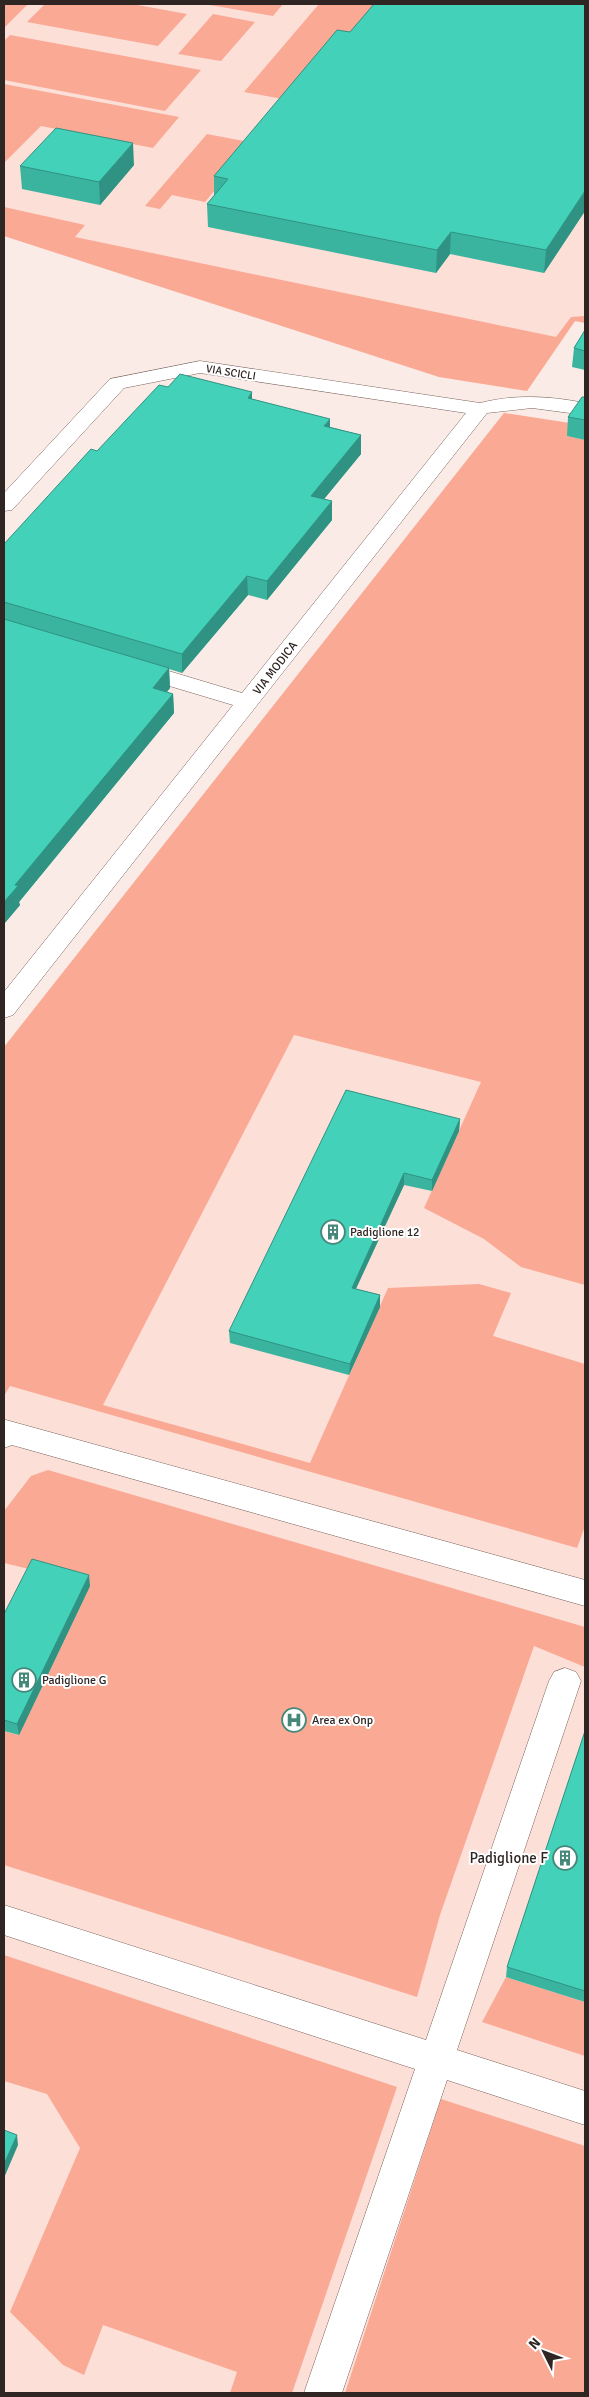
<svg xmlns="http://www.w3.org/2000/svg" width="589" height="2397" viewBox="0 0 589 2397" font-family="Signika,sans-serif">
	<rect width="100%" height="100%" fill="#fbebe6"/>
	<!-- built -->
	<path fill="#fcdfd7" d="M4 4H499L585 19V323L575 321 527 391 439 377 4 236Z
		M504 413 585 425V2393H4V1047Z"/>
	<!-- green -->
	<path fill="#faa995" d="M4 4H28L4 28Z
		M45 4H132L187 14 158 46 27 22Z
		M204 4H283L273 16Z
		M319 4H382L288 100 244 92Z
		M213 14 255 22 221 61 178 54Z
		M10 35 201 70 165 111 4 80V41Z
		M4 84 179 117 153 148 41 126 4 163Z
		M207 134 254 143 205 202 172 195 160 209 145 206Z
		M4 207 85 225 75 237 556 337 571 317 585 316V323L575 321 527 391 439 377 4 236Z
		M504 413 576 424 567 436 585 440V1285L521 1267 484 1239 424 1208 481 1082 294 1035 103 1405 310 1463 388 1288 479 1284 511 1293 493 1336 585 1364V1526L577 1548 10 1386 4 1396V1047Z
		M48 1470 585 1627V1667L534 1646 440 1915 417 1997 4 1865V1731L18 1735 33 1570 4 1563V1511L31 1476Z
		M4 1955 397 2087 292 2393H230L237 2372 103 2325 84 2375 63 2365 10 2312 80 2148 47 2094 4 2081Z
		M506 1977 585 2002V2056L482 2022Z
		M441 2099 585 2146V2393H345Z"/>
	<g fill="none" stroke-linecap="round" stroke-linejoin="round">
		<!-- minor casing -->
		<g stroke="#78615b" stroke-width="1">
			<path id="minor" d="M200 361 480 403C516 394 549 396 585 403V415L532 408 487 413 13 1015 4 1018V992L233 705 126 673 123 668 126 663 134 661 142 663 242 693 466 413 200 373 124 388 12 510 4 511V493L110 379Z
				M6 1420 585 1580V1606L12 1445 4 1448V1421Z
				M565 1668 576 1672 581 1681 457 2050 585 2091V2125L447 2080 342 2393H304L415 2069 4 1935V1905L426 2040 549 1681 554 1672Z"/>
		</g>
		<!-- minor -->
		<use href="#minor" fill="#fff" fill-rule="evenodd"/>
	</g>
	<!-- wall -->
	<path fill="#3ab49f" d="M585 4V211L544 273 450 254 436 273 208 227 207 204 214 196V176L350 32Z
		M134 165 100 205 22 189 20 166Z
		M585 330V370L572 367 574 348Z
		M168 387 252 399 330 427 361 435V454L324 499 332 501V520L267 600 248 595 182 673 169 669 170 688 167 692 173 694 174 713 19 902 20 905 4 924V544L97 451Z
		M585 397V440L567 436 568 417Z
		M460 1119 459 1131 432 1191 404 1185 356 1289 380 1295V1307L349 1375 230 1343 229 1331Z
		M90 1586 19 1735 4 1731V1614Z
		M585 1731V2002L506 1977 507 1967Z"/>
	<!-- shaded-wall -->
	<path fill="#309282" d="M133 143 134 165 100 205 99 182Z
		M585 191V211L544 273 546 250Z
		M451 232 450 254 436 273 437 250Z
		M252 392V412L248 398Z
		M330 419V438L324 426Z
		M361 435V454L311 515V496Z
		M332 501V520L267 600V581Z
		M247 576 248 595 182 673V654Z
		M169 668 170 688 154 707 153 688Z
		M173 694 174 713 19 902 20 905 4 924V902L15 885Z
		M460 1119 459 1131 432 1191V1180Z
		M404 1173V1185L351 1299 352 1288Z
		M380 1295V1307L349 1375 350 1364Z
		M89 1575 90 1586 19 1735 17 1724Z
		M17 2135 18 2145 4 2178V2164Z"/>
	<!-- building -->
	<path fill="#44d1b9" stroke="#309282" d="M374 4H585V191L546 250 451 232 437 250 207 204 228 179 214 176 337 30 350 32Z
		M56 128 133 143 99 182 20 166Z
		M585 330V351L574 348Z
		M180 374 252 392 248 398 330 419 324 426 361 435 311 496 332 501 267 581 247 576 182 654 4 602V544L91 449 97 451 159 385 168 387Z
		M582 397H585V420L568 417Z
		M4 619 169 668 153 688 173 694 15 885 18 886 4 902Z
		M346 1090 460 1119 432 1180 404 1173 352 1288 380 1295 350 1364 229 1331Z
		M32 1559 89 1575 17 1724 4 1720V1614Z
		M585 1731V1991L507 1967Z
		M4 2130 17 2135 4 2164Z"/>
	<!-- icons -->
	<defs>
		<g id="building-ring" transform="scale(1.25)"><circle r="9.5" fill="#fff" stroke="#45887a" stroke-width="1.5"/><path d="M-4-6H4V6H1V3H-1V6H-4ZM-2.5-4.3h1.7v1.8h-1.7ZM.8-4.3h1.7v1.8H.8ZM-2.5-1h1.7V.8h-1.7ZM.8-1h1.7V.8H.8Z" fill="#45887a"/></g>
		<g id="hospital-ring" transform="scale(1.25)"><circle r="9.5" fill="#fff" stroke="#45887a" stroke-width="1.5"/><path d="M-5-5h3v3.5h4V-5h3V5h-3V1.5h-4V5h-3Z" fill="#45887a"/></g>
	</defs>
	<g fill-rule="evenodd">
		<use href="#building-ring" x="333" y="1232"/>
		<use href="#building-ring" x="24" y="1680"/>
		<use href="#hospital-ring" x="294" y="1720"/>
		<use href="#building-ring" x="565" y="1858"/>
	</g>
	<g text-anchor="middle" stroke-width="4" stroke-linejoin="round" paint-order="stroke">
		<!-- far-street labels -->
		<g font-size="11" fill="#2f2523" stroke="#fff">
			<text transform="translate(231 372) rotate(9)" y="4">VIA SCICLI</text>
		</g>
		<!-- street labels -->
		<g font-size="12" fill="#2f2523" stroke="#fff">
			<text transform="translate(275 668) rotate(-52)" y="4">VIA MODICA</text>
		</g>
		<!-- poi labels -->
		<g font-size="12" fill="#2f2523" stroke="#fff" text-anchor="start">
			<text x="350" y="1236">Padiglione 12</text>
			<text x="42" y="1684">Padiglione G</text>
			<text x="312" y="1724">Area ex Onp</text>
		</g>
		<!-- near-poi labels -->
		<g font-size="15" fill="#2f2523" stroke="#fff" text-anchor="end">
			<text x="548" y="1863">Padiglione F</text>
		</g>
	</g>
	<!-- border -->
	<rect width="589" height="2397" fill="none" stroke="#2f2523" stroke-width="10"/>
	<!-- north arrow -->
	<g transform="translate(544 2352) rotate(312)" stroke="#ffffff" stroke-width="4" paint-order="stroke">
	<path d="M0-4L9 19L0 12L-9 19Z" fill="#2f2523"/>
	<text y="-8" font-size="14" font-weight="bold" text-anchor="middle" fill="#2f2523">N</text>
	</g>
</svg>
